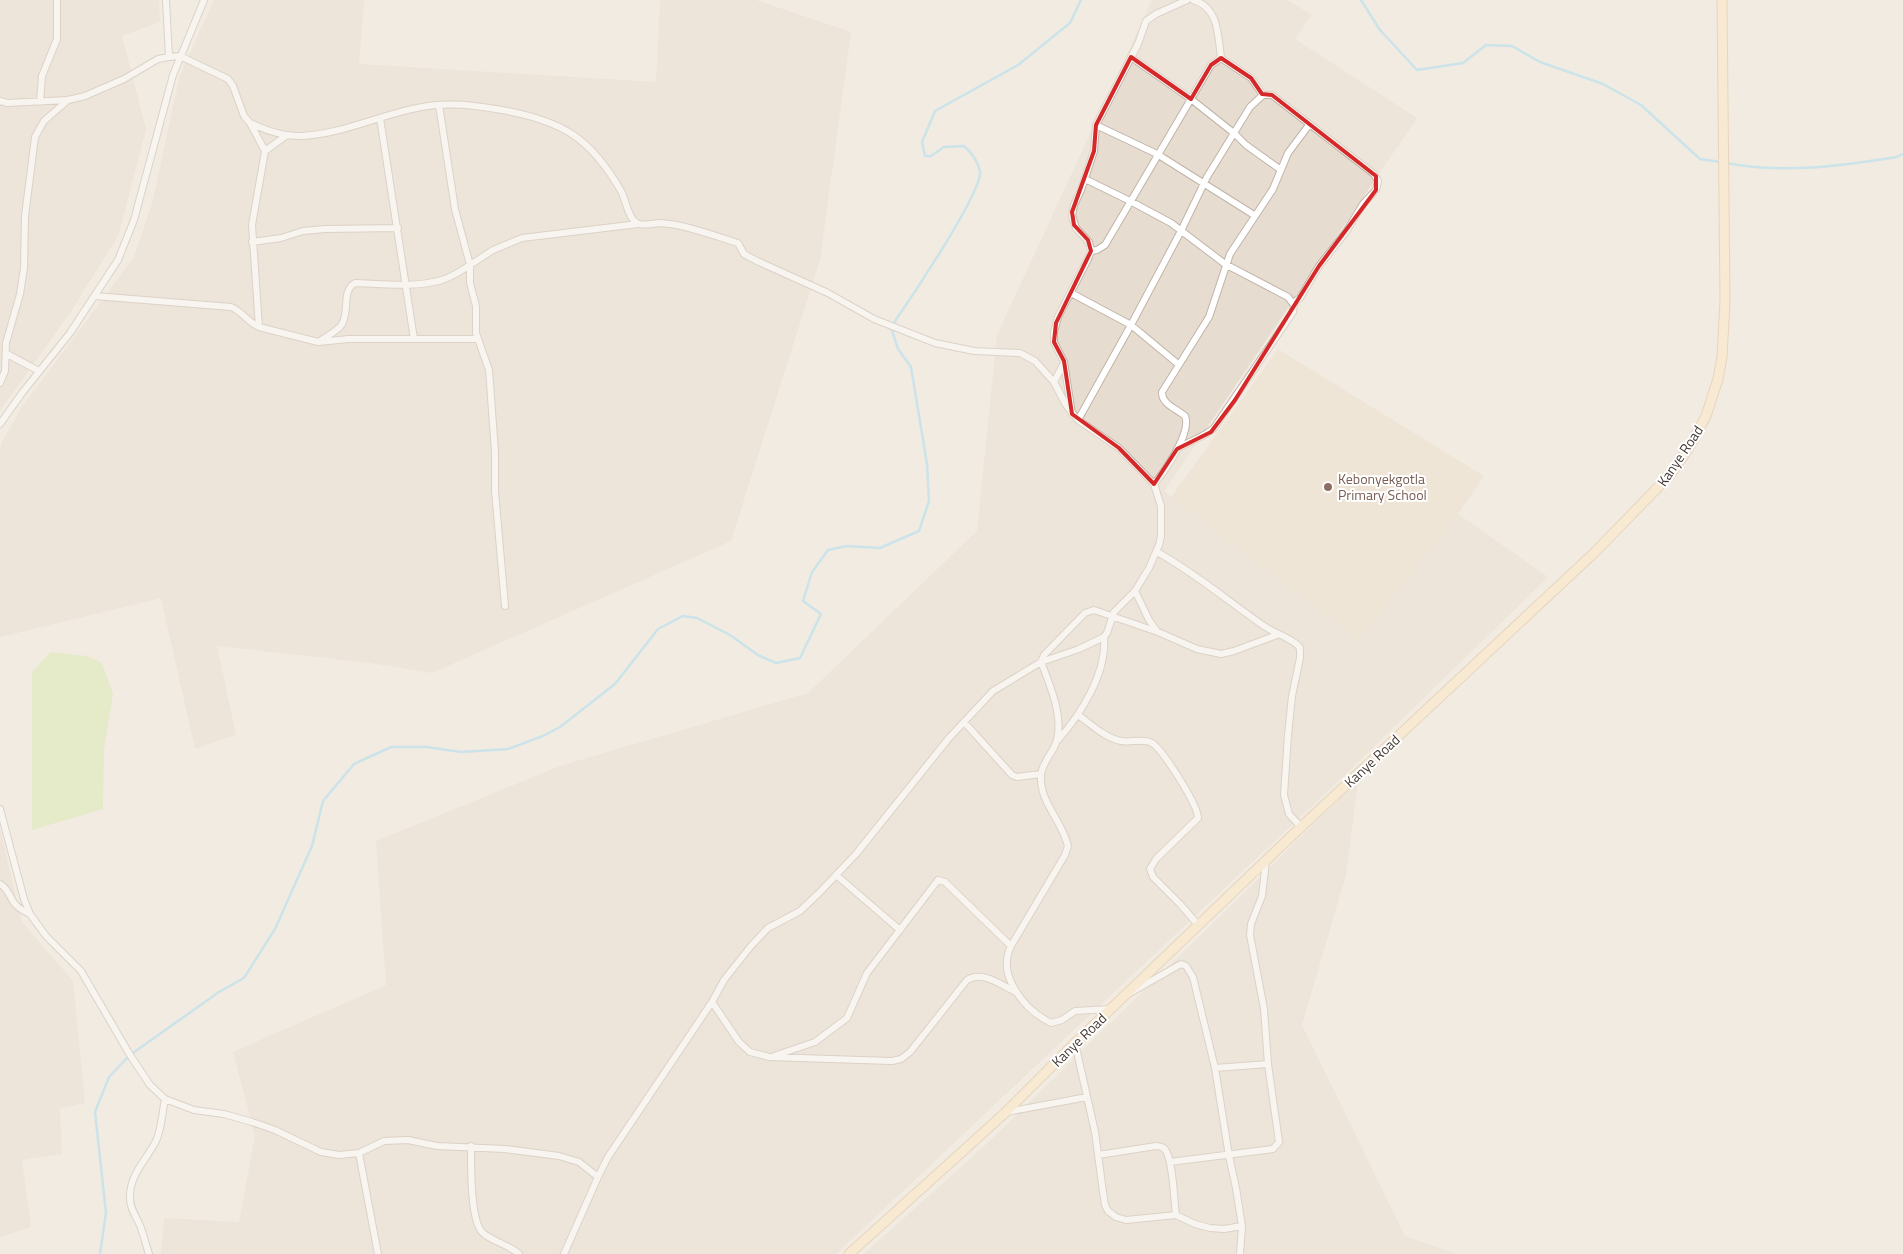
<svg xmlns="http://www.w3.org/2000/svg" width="1903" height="1254" viewBox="0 0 1903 1254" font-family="'Titillium Web',sans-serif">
	<rect width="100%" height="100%" fill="#f2ebe2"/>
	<!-- residential -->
	<path fill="#e6dcd0" d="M0 0H159L160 22 122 36 146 129 119 234 72 310 0 411Z
		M214 0H364L359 64 656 82 660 0H756L851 32 820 260 731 541 432 673 370 663 217 646 236 735 195 749 161 598 0 637V450L2 442 22 407 134 257 152 204 180 75Z
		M1152 0H1287L1312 15 1295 39 1417 118 1164 491 1359 641 1458 514 1548 577 1348 772 836 1254H161L164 1218 239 1222 255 1136 233 1052 386 985 376 841 560 766 808 693 977 531 997 335Z
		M1358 781 1346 875 1302 1025 1405 1236 1457 1254H864L991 1140Z
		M0 829 22 922 73 981 85 1103 60 1108 62 1154 22 1160 31 1227 0 1237Z"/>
	<!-- education -->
	<path fill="#ebdecb" d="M1278 349 1484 476 1456 517 1359 641 1171 497Z"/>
	<!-- green -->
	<path fill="#d4e8a9" d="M51 652 87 656 102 663 113 694 104 750 103 809 32 830V672Z"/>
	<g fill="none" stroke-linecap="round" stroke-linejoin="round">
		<!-- stream -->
		<path stroke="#9bdaf1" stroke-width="2.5" d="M1361 0 1380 30 1417 70 1463 63 1486 45 1512 46 1540 62 1603 84 1641 105 1700 159 1721 162
			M1726 163C1783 174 1840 166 1897 157L1903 154
			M100 1254 106 1213 95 1112 109 1077 130 1055 219 992 244 978 275 929 312 846 323 801 354 764 391 747H427L461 752 508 749 543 736 560 727 615 684 658 629 683 616 697 618 730 635 758 655 776 663 800 658 821 614 803 601 812 572 828 550 847 546 880 548 919 531 929 501 927 464 911 367 898 349 891 327C907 304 982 193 980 172 978 161 972 153 964 146L944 147 931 156H925L922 142 935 111 1018 65 1070 23 1081 0"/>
		<!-- street casing -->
		<g stroke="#c0b4a8" stroke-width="8">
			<path id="street" d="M166 0 169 57
				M1193 0C1219 7 1218 36 1221 58L1251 78 1263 95
				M1131 57 1191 99 1235 134 1246 145 1281 170
				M0 101 7 103 68 100 85 96 124 79 158 59 169 57 180 56 228 79 233 86 244 116 250 123 265 151 252 225 259 327 318 342 349 339H477
				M40 102 42 76 57 39V0
				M380 118 414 339
				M250 123C265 130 284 137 301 136 347 134 391 109 437 105 458 103 481 106 502 110 562 121 590 137 621 191 626 200 628 220 639 224 645 226 655 223 661 223 666 224 672 224 676 225 697 229 718 237 738 243L744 254 757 261 828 293 874 319 935 343 974 351 1020 353 1035 361 1054 382 1066 405 1078 420 1119 448 1154 484 1161 506V536L1159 545 1149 568 1135 591 1114 612 1107 633 1104 637 1079 649 1041 662 993 691 949 738 856 854 820 892 800 911 768 928 751 946 724 980 712 1002 608 1157 598 1177 564 1254
				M1096 125 1157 154 1254 215
				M265 151 287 135
				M1085 179 1130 201 1171 223 1225 264 1288 297 1294 305 1293 312 1214 428C1203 438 1189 441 1177 449
				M252 242 281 238 303 231 325 229 398 228
				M1091 251 1097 250 1105 245 1211 65 1221 58
				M1071 293 1131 325 1178 364
				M95 296 231 307C242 311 247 322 259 327
				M320 341C327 336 338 331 342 324 350 311 341 291 355 283 383 284 415 288 442 280 452 277 461 271 470 265L455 209 439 105
				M7 354 39 371
				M1054 382 1064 363
				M0 383 5 371 6 343 20 294 24 268 25 216 35 137 44 121 68 100
				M1072 414 1064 362 1054 342V332L1058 317 1088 259 1091 251 1089 242 1076 228 1072 216 1074 205 1081 190 1094 151 1096 125 1138 44 1146 21 1156 14 1187 0
				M1078 420 1131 325 1181 231 1207 177 1250 107 1263 95H1272L1374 174 1378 181 1376 190 1363 204 1346 232 1319 266 1300 298 1293 303
				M0 424 22 393 70 333 118 260 134 220 173 75 204 0
				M1154 484C1165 471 1192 432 1185 416 1177 409 1161 404 1162 392L1209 317 1230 254 1273 189 1288 153 1309 125
				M1157 552C1195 573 1228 601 1264 626 1274 633 1294 639 1300 648V658L1292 696 1288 735 1284 795 1289 814 1301 827
				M1135 591 1149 620 1157 631
				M505 606 495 491V452L489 370 476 333V306L470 283V265L493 250 522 238 638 224
				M1078 715C1091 724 1105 738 1121 741 1131 743 1142 738 1152 743 1163 750 1198 805 1198 818L1156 859 1150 869 1153 877 1180 904 1199 926
				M964 722 1012 775 1017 777 1041 774
				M1058 740C1081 714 1107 673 1104 637
				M0 809 24 899 30 914 46 936 81 971 130 1055 150 1085 165 1099 194 1110 224 1114 252 1122 275 1130 321 1152 339 1155 359 1153 384 1141 408 1140 437 1146 505 1149 559 1156 579 1162 598 1177
				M836 875 900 930
				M0 884C9 889 9 897 15 904 19 909 24 911 30 914
				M1130 993 1181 964 1186 966 1193 977 1215 1068 1229 1156 1236 1188 1242 1226 1240 1254
				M712 1002 739 1042 750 1052 769 1057 892 1061 901 1059 910 1052 967 980C982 970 1001 985 1016 992
				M1111 1009 1075 1011 1062 1020 1051 1023C1025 1010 996 976 1011 946L1065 855 1068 846C1062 820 1039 802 1041 775 1042 762 1054 752 1057 740 1063 715 1050 685 1041 662L1044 655 1085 613 1094 610 1158 632 1197 649 1221 654 1234 651 1277 635
				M1075 1043 1095 1132 1103 1192 1105 1205 1108 1211 1116 1217 1126 1220 1176 1215 1195 1224 1210 1228 1224 1229 1242 1226
				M774 1056 815 1042 847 1018 867 973 938 880 945 882 1011 946
				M1215 1068 1268 1064
				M1007 1112 1087 1097
				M471 1146C471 1164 470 1222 483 1233 493 1242 508 1244 519 1254
				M359 1153 378 1254
				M1098 1155 1156 1146C1161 1146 1164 1147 1166 1151 1173 1162 1174 1200 1176 1215
				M1170 1162 1273 1149 1279 1142 1268 1064 1264 1009 1250 935 1251 924 1262 896 1266 861
				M149 1254C146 1245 144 1237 141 1228 137 1217 129 1208 130 1196 130 1174 147 1159 156 1141 162 1128 162 1113 165 1099"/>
		</g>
		<!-- secondary casing -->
		<g stroke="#d7bb92" stroke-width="11">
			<path id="secondary" d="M849 1254 1006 1112 1075 1043 1301 827 1594 553 1670 475 1688 449 1706 416 1718 379 1722 357 1725 301 1722 0"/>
		</g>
		<!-- street -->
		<use href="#street" stroke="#fff" stroke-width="6"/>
		<!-- secondary -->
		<use href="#secondary" stroke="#ffe7bf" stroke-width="9"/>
	</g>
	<!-- marked area -->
	<path d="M0 0H1903V1254H0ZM1131 57 1191 99 1211 65 1221 58 1251 78 1262 94 1272 95 1376 176V190L1319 266 1235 400 1211 432 1177 449 1154 484 1119 448 1072 414 1064 361 1054 342 1056 323 1091 251 1088 240 1074 225 1072 212 1094 151 1096 125Z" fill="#f2ebe2" fill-opacity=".55" fill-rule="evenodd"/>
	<path fill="none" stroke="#d62828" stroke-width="4" stroke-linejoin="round" d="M1131 57 1191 99 1211 65 1221 58 1251 78 1262 94 1272 95 1376 176V190L1319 266 1235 400 1211 432 1177 449 1154 484 1119 448 1072 414 1064 361 1054 342 1056 323 1091 251 1088 240 1074 225 1072 212 1094 151 1096 125Z"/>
	<!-- markers -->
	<circle fill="#8d6e63" stroke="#fff" stroke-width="2" cx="1328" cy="487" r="5"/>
	<g text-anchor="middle" stroke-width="4" stroke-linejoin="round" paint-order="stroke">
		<!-- street labels -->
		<g font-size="14" fill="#433a33" stroke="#fff">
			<text transform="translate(1680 456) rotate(-56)" y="5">Kanye Road</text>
			<text transform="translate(1372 761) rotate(-43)" y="5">Kanye Road</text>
			<text transform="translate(1079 1040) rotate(-44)" y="5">Kanye Road</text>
		</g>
		<!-- education labels -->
		<g font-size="14" fill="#785e54" stroke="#fff" text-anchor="start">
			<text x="1338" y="484">Kebonyekgotla<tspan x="1338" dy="16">Primary School</tspan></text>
		</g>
	</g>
</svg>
